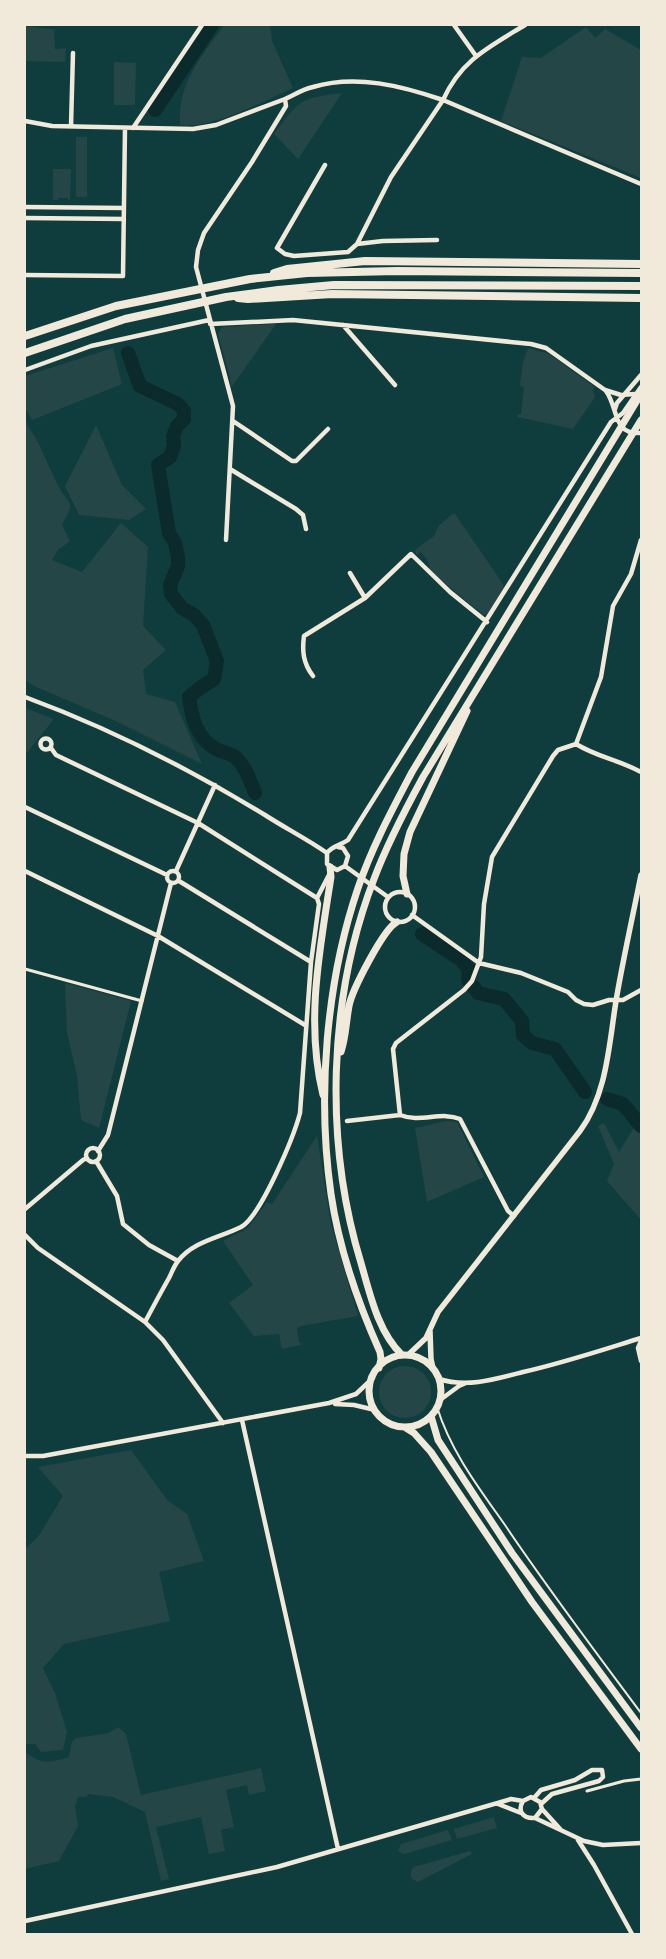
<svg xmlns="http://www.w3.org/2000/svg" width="666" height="1959" viewBox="0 0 666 1959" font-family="Mulish,sans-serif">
	<rect width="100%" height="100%" fill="#0f3d3e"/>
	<!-- green -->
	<path fill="#244646" d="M224 25H270L272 41 293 88C262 102 213 129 180 125 178 82 200 59 224 25Z
		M25 26 58 30 54 31 55 49 66 48 65 62 25 61Z
		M586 27 595 38 605 29 641 50V178L501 121 522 57 541 58Z
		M114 62 136 63 135 105H114Z
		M342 93 298 159 274 134C300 100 299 98 342 93Z
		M76 137H87V197H76Z
		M53 169H71L70 200H68V198H58V200H53Z
		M276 324 231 388 230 377 218 334 222 327Z
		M113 348 122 384 32 420 25 408V376Z
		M528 348 549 354 595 387 593 389 595 397 573 429 517 417 518 414H521L524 387 521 386 520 384 523 362Z
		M25 421 38 442 58 486 70 504V509L62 525 70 541 58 550 52 560 82 572 121 523 148 547 143 626 166 650 143 670 146 694 175 702 202 764 118 722 34 686 25 680Z
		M96 425 122 485 146 509 129 520 79 515 65 486Z
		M452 514H455L503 584 504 588 487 614 484 615 434 575 430 570 428 561 421 552 416 555 415 550 434 536 438 527Z
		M25 708 54 719 27 753 25 752Z
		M65 983 131 1001 99 1128 81 1120 77 1075 67 1033Z
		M446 1121 457 1122 484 1177 427 1202 415 1128Z
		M638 1121 641 1124V1220L607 1181 614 1164 598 1126 604 1123 619 1152Z
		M317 1136 331 1225 358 1316 301 1326 297 1328 299 1343 304 1344 282 1349 279 1334 254 1336 229 1303 253 1285 223 1241 248 1228 267 1202 272 1204Z
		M379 1392a26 26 0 1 1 52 0a26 26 0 1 1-52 0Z
		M131 1450 168 1501 187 1514 204 1561 159 1572 170 1621 64 1644 43 1668 55 1693 67 1732 63 1750 41 1752 35 1744H25V1549L38 1537 63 1496 38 1467Z
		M118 1727 126 1734 141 1795 261 1768 266 1791 249 1795 247 1785 226 1790 234 1827 221 1830 225 1851 209 1854 201 1817 156 1827 169 1879 161 1881 145 1812 113 1797 88 1794 87 1797H78L75 1806 78 1826 59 1861 25 1869V1752C42 1765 49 1763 69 1757L72 1741 76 1738 109 1733Z
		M494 1817 497 1828 457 1839 454 1829Z
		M448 1830 452 1840 404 1854 398 1851 401 1844Z
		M470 1851 472 1854 418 1882C411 1879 409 1876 412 1869L414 1867Z"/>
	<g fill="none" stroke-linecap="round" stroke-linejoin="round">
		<!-- river -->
		<path stroke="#0a2a2b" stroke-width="14" d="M155 110 212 25
			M128 353 140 386 178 404 184 411V419L177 426 173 436 174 446 170 457 158 465 169 533 175 543 178 557V566L170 585 171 594 182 608 194 615 203 625 217 661 214 679 200 688 189 697C192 718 196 738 216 749 221 752 229 753 234 756 245 765 250 780 255 793
			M422 934 461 960 469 969 468 980
			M474 987 478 993 504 999 522 1021 523 1035 532 1043 555 1049 585 1092
			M607 1099 623 1104 641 1126"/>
		<!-- service -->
		<path stroke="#f1e9da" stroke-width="2" d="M437 1407C451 1452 479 1488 505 1525 548 1589 595 1651 641 1713"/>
		<!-- pedestrian -->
		<path stroke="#f1e9da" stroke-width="3" d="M25 969 142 1001
			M587 1791 624 1781 641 1779"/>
		<!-- minor -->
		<path stroke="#f1e9da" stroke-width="4.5" d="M454 25 476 56
			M25 121 52 126 193 129 216 125 285 99
			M71 126 73 53
			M133 128 202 25
			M325 165 277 248 285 254 294 256 348 252 357 244 391 177 443 100 641 184
			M25 207 124 208
			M25 218 124 219
			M357 244 383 241 437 240
			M25 275 123 276 125 128
			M210 324 293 320 531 344 546 348 605 390 621 395 635 394
			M343 325 395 385
			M25 370 91 346 209 320
			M606 391C619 409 612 435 641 433
			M615 409 617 403 641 375
			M233 421 292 461H296L328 429
			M230 469 296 509 303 515 306 529
			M226 540 233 406 196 267 198 250 204 233 252 162 286 106 285 99C294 95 303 89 313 87 356 74 402 86 443 100 461 60 489 47 525 25
			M350 573 365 598
			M313 676C303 663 302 651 304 636L365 598 411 554 450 592 487 622
			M25 697C109 728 188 768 265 815 285 828 307 839 327 853
			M40.5 744a5.5 5.5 0 1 1 11 0a5.5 5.5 0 1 1-11 0Z
			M576 744C597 757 619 760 641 772
			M51 748 56 755 198 823 317 898 319 904 311 962 300 1113C294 1136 261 1216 241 1227 219 1238 194 1241 178 1261 174 1266 172 1272 169 1278 161 1292 153 1307 145 1322
			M25 807 167 875
			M338 847 343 848 348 856 345 866 337 870 327 864V853C332 846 341 845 348 840L611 422 623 413 641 387
			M345 866 388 897
			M167 877a6 6 0 1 1 12 0a6 6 0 1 1-12 0Z
			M25 871 158 936 305 1025
			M176 871 215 785
			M179 881 311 962
			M385 907a15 15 0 1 1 30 0a15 15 0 1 1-30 0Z
			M317 898 330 873
			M412 915 479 963 521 973 568 992 576 1000 584 1004 593 1005 609 1000H623L641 990
			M347 1121 400 1115
			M86 1155a7 7 0 1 1 14 0a7 7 0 1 1-14 0Z
			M98 1151 108 1135 171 883
			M96 1161 117 1196 123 1224 149 1245 178 1261
			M25 1209 83 1160 87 1158
			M514 1216 508 1211 460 1119C442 1111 420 1123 400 1115L393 1049 396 1043 464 990 472 981 481 957 484 904 492 857 553 756 558 750 576 744 601 677 613 606 631 574 641 540
			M25 1235 38 1248 145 1322 163 1340 223 1423
			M641 1341 638 1348 641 1361
			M439 1379C467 1388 496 1379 523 1372 563 1363 602 1350 641 1338
			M440 1400 459 1386 466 1383
			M335 1404 354 1405 375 1410
			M242 1420 338 1849
			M25 1456H43L329 1403 356 1394 373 1378
			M534 1798 541 1790 575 1780 592 1770H602L603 1777 599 1781 552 1794 541 1804
			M523 1801C517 1811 523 1819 535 1818L542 1809
			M498 1804 521 1813
			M535 1818 584 1841 603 1845 641 1843
			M578 1840 594 1865 632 1934
			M25 1921 277 1867 511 1799 523 1801 531 1797 540 1802 542 1809 561 1830"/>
		<!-- tertiary -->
		<path stroke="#f1e9da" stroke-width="5.5" d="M430 1331 431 1359 433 1368
			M408 1355 426 1338 438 1312 580 1131C608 1093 609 1041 617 995 624 955 633 915 641 875"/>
		<!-- trunk -->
		<path stroke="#f1e9da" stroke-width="7" d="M407 894 403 876 404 854 410 832 467 711
			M341 1052C346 1037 346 1022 349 1006 352 990 384 928 397 922
			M323 1095C305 1022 320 949 331 877L330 867
			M402 1355C378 1332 370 1294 361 1263 324 1142 328 998 374 879 387 844 405 810 423 777L641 420
			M369 1391a36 36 0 1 1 72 0a36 36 0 1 1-72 0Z
			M379 1368 381 1359 380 1352C358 1303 339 1248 331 1194 317 1096 326 982 358 888 372 847 392 810 412 772L641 394
			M431 1416 438 1440 512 1553 641 1728
			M406 1428 414 1433 431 1452 532 1602 641 1749"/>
		<!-- motorway -->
		<path stroke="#f1e9da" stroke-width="8" d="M274 273 287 269 365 261 641 264
			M238 298 248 299 332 294 641 298
			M25 336 116 306 250 279 307 273 397 271 641 273
			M25 353 125 319 226 297 278 290 334 285 641 286"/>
	</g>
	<!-- border -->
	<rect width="666" height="1959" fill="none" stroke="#f1e9da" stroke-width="52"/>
</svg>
